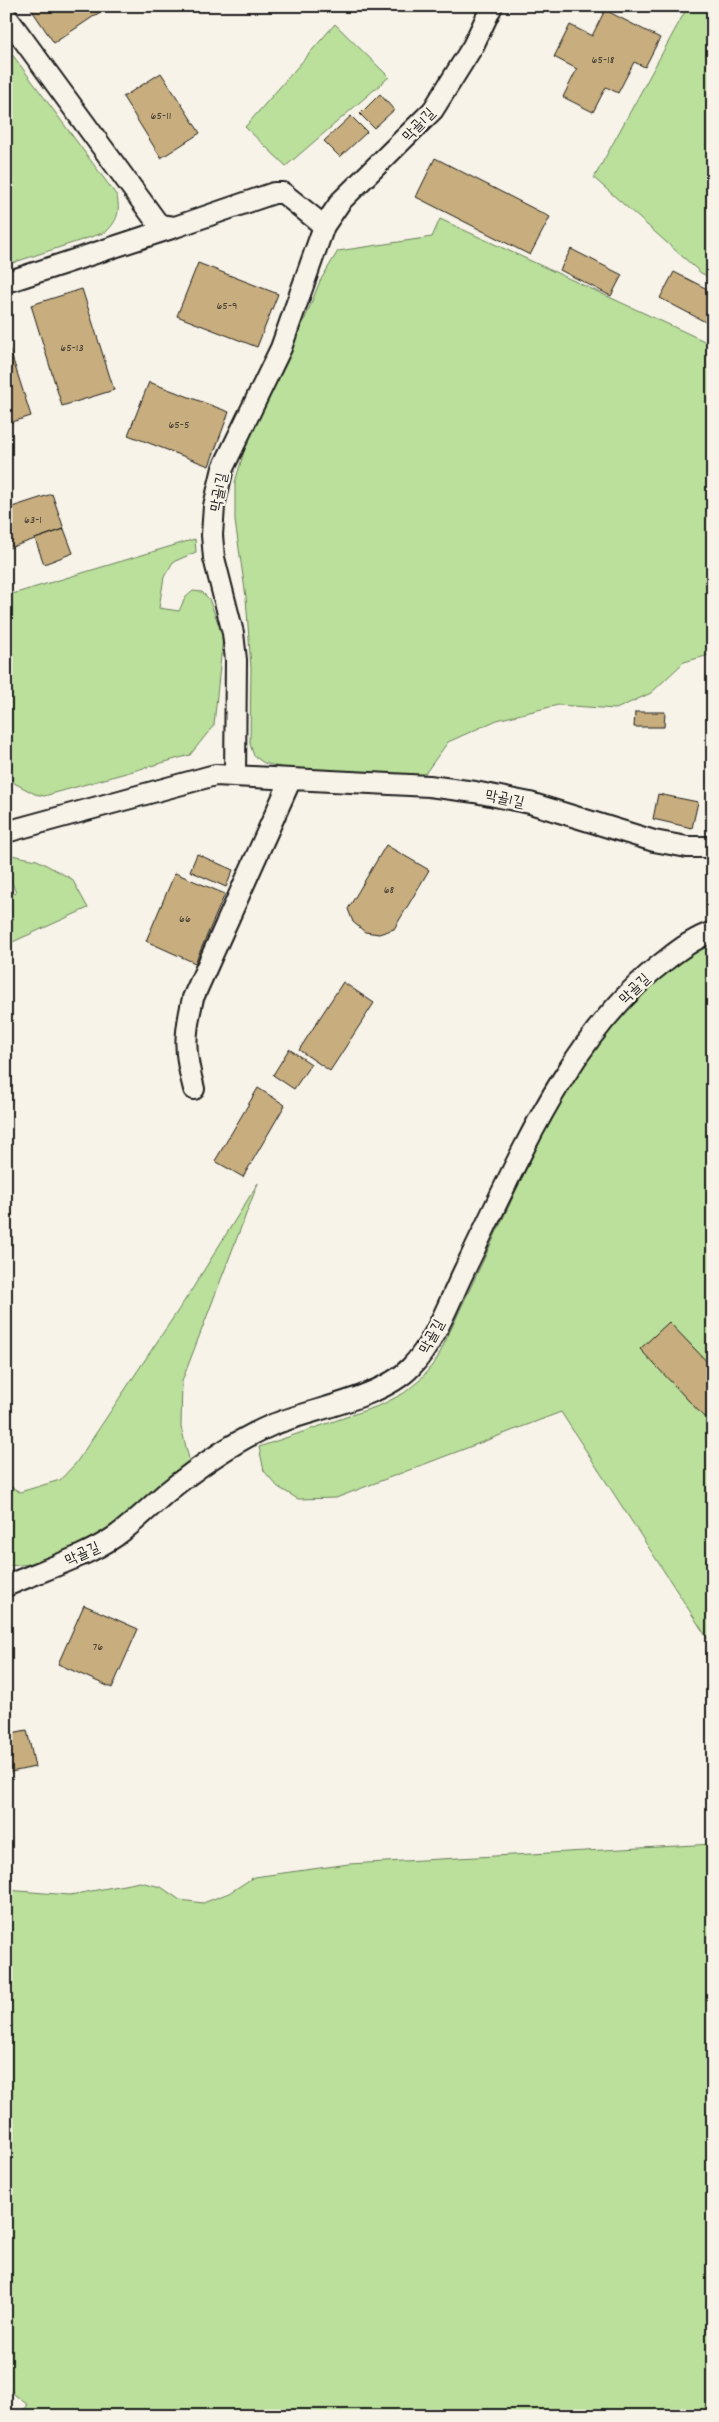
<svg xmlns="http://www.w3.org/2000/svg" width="719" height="2422" viewBox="0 0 719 2422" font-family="Dekko,'Poor Story',sans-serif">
	<rect width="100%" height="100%" fill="#f7f3e8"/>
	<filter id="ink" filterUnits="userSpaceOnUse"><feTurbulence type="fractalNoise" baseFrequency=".02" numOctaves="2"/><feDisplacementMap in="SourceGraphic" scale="10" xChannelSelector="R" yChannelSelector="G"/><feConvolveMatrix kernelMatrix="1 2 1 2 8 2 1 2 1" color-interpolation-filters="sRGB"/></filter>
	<g filter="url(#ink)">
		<!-- green -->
		<path fill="#bae09b" stroke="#6b7e5c" d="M688 6H713V279L701 273 594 178Z
			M335 24 389 77 286 166 245 127Z
			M6 46 117 196C120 212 118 220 106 232L6 265Z
			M440 219 713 345V654L684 662 651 693 616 709 558 705 497 720 448 742 424 775 283 768 264 763 254 756 250 744 251 668 246 597 235 521V482L248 438 304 321 320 281 338 251 432 237Z
			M195 539 196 552 173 562 164 577 159 608 179 611 185 598 193 591 202 592 209 599 223 636 214 725 190 755 44 796 35 794 14 783 6 762V596Z
			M6 854 37 860 72 879 88 908 6 945V896L16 893 6 867Z
			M713 941V1647L561 1412 336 1498 298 1499 278 1487 264 1471 259 1447 381 1405 404 1393 420 1380 437 1359C460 1310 483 1261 506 1212 552 1113 608 989 713 941Z
			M258 1183 182 1381 181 1427 190 1463 99 1538 34 1564 6 1566V1484L20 1492 60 1480 76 1463 191 1291Z
			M713 1844V2416H19L28 2405 6 2388V1890L70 1895 140 1882 161 1887 180 1900 203 1903 229 1893 254 1877 349 1864Z"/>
		<!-- building -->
		<path fill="#c8ae7e" stroke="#1c1c1c" d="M29 6H109L54 43Z
			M605 10 660 38 645 67 634 62 618 93 606 87 593 112 563 97 577 69 554 57 570 25 592 36Z
			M161 73 200 133 161 158 123 97Z
			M380 94 394 110 374 128 360 114Z
			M351 116 367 132 340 157 324 141Z
			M435 158 550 217 530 255 416 197Z
			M571 249 622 275 611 296 560 270Z
			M198 263 278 294 257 347 177 316Z
			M674 272 713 292V326L660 298Z
			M82 289 114 390 62 406 31 305Z
			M6 338 31 416 6 424Z
			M149 382 229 412 209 466 128 435Z
			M52 494 64 529 6 549V509Z
			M64 529 73 553 44 564 35 539Z
			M635 712H665L664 727H634Z
			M658 794 698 802 692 828 653 819Z
			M386 845 429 870 394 929 379 934 365 932 353 922 348 909Z
			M197 854 233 870 226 887 190 871Z
			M175 873 225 894 195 963 146 941Z
			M343 982 374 1003 330 1071 299 1050Z
			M289 1049 311 1064 294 1089 273 1075Z
			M258 1088 285 1105 243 1177 215 1161Z
			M669 1322 713 1368V1411L705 1418 640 1349Z
			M84 1605 138 1629 112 1688 58 1664Z
			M27 1730 35 1767 6 1773V1734Z"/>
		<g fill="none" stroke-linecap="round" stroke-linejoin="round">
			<!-- service casing -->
			<g stroke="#1c1c1c" stroke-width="24">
				<path id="service" d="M6 16 159 225 175 227 274 193H283L324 226
					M13 280 175 227
					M235 776 236 660 233 633 214 558 212 535 214 506 223 468 281 348 324 226 341 201 433 110 473 46 492 6
					M6 832 215 775 429 786 475 792 530 803 654 841 687 847H713
					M194 1089C184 1052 184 1036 193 998L291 779
					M6 1586C42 1570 84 1558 116 1536 134 1523 150 1507 166 1493 198 1467 234 1441 272 1425 312 1409 382 1398 411 1367 435 1342 449 1302 464 1271 517 1164 568 1034 666 960 680 949 696 937 713 932"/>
			</g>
			<!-- service -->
			<use href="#service" stroke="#f7f3e8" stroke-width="20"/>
		</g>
	</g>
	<g text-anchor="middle" stroke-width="4.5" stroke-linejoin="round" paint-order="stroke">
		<!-- number labels -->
		<g font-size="12" fill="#474034">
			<text x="603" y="63">65-18</text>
			<text x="161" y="119">65-11</text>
			<text x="227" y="309">65-9</text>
			<text x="72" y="351">65-13</text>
			<text x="179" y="428">65-5</text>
			<text x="33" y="523">63-1</text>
			<text x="389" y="893">68</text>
			<text x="185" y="922">66</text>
			<text x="98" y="1650">76</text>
		</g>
		<!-- street labels -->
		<g font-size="15" fill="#1c1c1c" stroke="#f7f3e8">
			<text transform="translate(418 124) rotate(-46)" y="5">막골1길</text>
			<text transform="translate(218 492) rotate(-79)" y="5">막골1길</text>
			<text transform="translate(505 798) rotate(12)" y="5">막골1길</text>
			<text transform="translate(634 988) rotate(-44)" y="5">막골길</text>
			<text transform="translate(431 1336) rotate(-61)" y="5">막골길</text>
			<text transform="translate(82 1553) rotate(-24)" y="5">막골길</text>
		</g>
	</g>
	<!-- margin -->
	<rect width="719" height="2422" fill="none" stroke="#f7f3e8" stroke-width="25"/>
	<rect x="12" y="12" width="694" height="2397" fill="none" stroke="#1c1c1c" stroke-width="2" filter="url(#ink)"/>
</svg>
